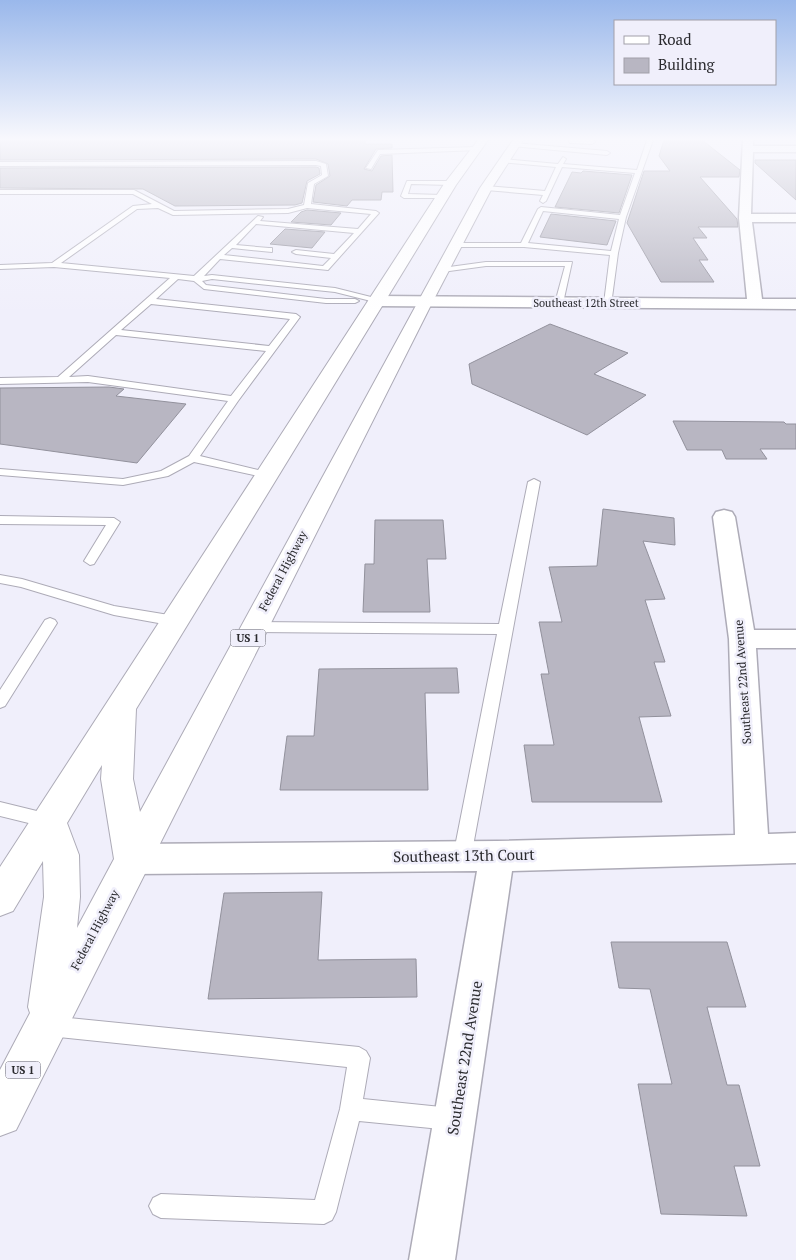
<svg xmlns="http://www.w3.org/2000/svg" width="796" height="1260" viewBox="0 0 796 1260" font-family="'PT Serif',serif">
	<rect width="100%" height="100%" fill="#f0effb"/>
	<!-- building -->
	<path fill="#b8b6c2" stroke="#92919c" d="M0 140H365V144H392V148L376 149 364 169 372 171 381 156 392 155 393 192H382L381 200H352L347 206 313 202 316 185 330 176 328 164 316 159 0 160Z
		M664 140H702L740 170 739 177H700L737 219 738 227H698L707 238H693L708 260H699L714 282H661L627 223 644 171H670L659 156Z
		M755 160H796V200L755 163Z
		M0 168 316 167 319 168 320 174 307 181 302 203 295 205 175 206 143 189 0 188Z
		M583 171 632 175 619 213 555 207 572 172 581 173Z
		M307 210 341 213 331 225 291 222 301 212Z
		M551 214 616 221 607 245 540 237Z
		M285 229 325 232 312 248 270 244Z
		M550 324 628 353 594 374 646 395 587 435 472 384 469 364Z
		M109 387 124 389 116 396 186 404 137 463 0 444V388Z
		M673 421 784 422 786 424H796V449H760L767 459H726L722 450H687Z
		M603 509 674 518 675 545 643 541 665 599 645 600 665 662H654L671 716 639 717 662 802H532L524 745H554L541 674H549L539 622H562L549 567 597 566Z
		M375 520H443L446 559H427L430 612H363L365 564H374Z
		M457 668 459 693H425L428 790H280L287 736H314L319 669Z
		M322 892 318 960 416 959 417 997 208 999 224 893Z
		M611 942H727L746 1007H707L727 1085H739L760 1166H734L747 1216 661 1214 638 1084H672L650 989 619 988Z"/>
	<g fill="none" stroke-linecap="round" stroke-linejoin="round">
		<!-- service casing -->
		<g stroke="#adabb7" stroke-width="2">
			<path id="service" d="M568 140H594L595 142 592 144 570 143Z
				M647 140H653L626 217 618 253 611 305 604 303 610 255 524 247H455L451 245 455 243H521L538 209 541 207 620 215 635 173 562 167 546 201 543 203 540 201 543 195 486 190 483 188 486 186 545 191 556 167 501 162 503 159 558 164 563 157 566 159 563 164 637 170ZM543 211 619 219 611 251 528 243Z
				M514 143 607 151 610 153 607 155 512 146Z
				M476 147 478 150 380 154 371 169 366 168 378 150Z
				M316 161 326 164 328 176 314 184 311 204 376 211 379 213 328 270 220 259 204 276 212 275 335 288 379 299V303L335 292 212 279 202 281 206 285 326 299H355L359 301 355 303H326L204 289 194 281 178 279 156 299 296 314 300 317 238 401 200 456 271 473 273 475 271 477 267 478 194 462 168 476 123 485 0 475V469L123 479 161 471 189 456 228 401 88 382 0 384V378L58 377 170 278 54 267 0 269V265L52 263 133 206 152 204 133 194H0V190H134L174 211 288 209 304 205 308 183 322 175 321 166 316 165 0 166V162ZM158 208 173 215 288 213 307 208 371 214 358 229 260 221 263 217 258 216 194 276 61 263 137 209ZM256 224 354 233 334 254 296 250 292 252 296 254 331 258 323 266 224 255 232 248 272 252V248H269L236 245ZM151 304 290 319 269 346 121 330ZM116 335 266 351 231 396 88 376 69 377Z
				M407 181H451L454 183 451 185 411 184 408 194 442 195 444 196V198H404L401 196Z
				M486 262H572L563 303 559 305 555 303 565 266H486L442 272 438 270 442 268Z
				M534 479 540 482 471 857 468 863 462 865 456 863 453 857 497 634 254 632 249 630 247 627 249 624 254 622 499 624 528 482Z
				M0 516 114 518 120 522 94 564 90 565 84 561 106 525 0 524Z
				M0 575 22 579 114 606 175 616 180 618 182 621 180 624 175 626 114 615 21 587 0 583Z
				M50 618 55 620 57 623 5 706 0 708V690L45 620Z
				M0 802 49 814 55 816 58 821 55 826 49 828 0 816Z
				M49 1016 359 1047 366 1051 370 1058 363 1099 451 1108 459 1111 462 1119 459 1127 451 1130 359 1121 336 1212 332 1220 324 1224 161 1218 153 1214 149 1206 153 1198 161 1194 315 1200 340 1109 347 1067 49 1036 42 1033 39 1026 42 1019Z"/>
		</g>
		<!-- minor casing -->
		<g stroke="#adabb7" stroke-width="3">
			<path id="minor" d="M743 140H753V146H796V152H753L751 214H796V222H752L762 299H796V309L376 306 371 304 368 301 371 298 376 296 747 299 739 218Z
				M724 510 732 512 735 517 754 630H796V648H756L768 834 796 833V863L512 871 455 1260H409L477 871 132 874 120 870 115 859 120 848 132 844 497 841 735 835 729 639 713 517 716 512Z"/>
		</g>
		<!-- primary casing -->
		<g stroke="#adabb7" stroke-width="2">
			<path id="primary" d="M478 140H488L456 185 136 709 133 779 140 812 480 188 513 140H523L492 188 432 303 16 1130 0 1136V1070L30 1013 28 1007 44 897 43 861 13 911 0 916V867L444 184ZM102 765 101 779 114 859 77 928 80 897 79 855 67 823Z"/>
		</g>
		<!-- service -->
		<use href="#service" fill="#fff" fill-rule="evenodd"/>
		<!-- minor -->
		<use href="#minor" fill="#fff" fill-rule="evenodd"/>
		<!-- primary -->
		<use href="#primary" fill="#fff" fill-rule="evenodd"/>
	</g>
	<!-- sky -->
	<linearGradient id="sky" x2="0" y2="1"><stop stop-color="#9ab8eb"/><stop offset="0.44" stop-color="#f8f8fd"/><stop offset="1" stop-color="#f8f8fd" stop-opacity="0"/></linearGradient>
	<rect width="796" height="316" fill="url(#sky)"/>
	<g text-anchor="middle" stroke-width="5" stroke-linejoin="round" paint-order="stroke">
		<!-- far-street labels -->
		<g font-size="11" fill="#2a2a2e" stroke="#f0effb">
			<text x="586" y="307">Southeast 12th Street</text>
		</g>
		<!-- shield labels -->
		<g fill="#f0effb" stroke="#65656c" stroke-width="1">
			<rect x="230.5" y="629.5" width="35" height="17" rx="4"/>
			<rect x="5.5" y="1061.5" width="35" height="17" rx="4"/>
		</g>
		<g font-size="11" font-weight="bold" fill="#2a2a2e">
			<text x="248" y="642">US 1</text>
			<text x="23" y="1074">US 1</text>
		</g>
		<!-- street labels -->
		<g font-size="12" fill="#2a2a2e" stroke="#f0effb">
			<text transform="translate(283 571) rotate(-62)" y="4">Federal Highway</text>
			<text transform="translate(743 682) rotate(-94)" y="4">Southeast 22nd Avenue</text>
			<text transform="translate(95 930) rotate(-62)" y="4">Federal Highway</text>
		</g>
		<!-- near-street labels -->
		<g font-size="15" fill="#2a2a2e" stroke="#f0effb">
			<text transform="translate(464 856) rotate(-1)" y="5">Southeast 13th Court</text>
			<text transform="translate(465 1058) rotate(-81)" y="5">Southeast 22nd Avenue</text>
		</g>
	</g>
	<!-- legend -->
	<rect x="614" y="20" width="162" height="65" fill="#f0effb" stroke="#a1a0a9"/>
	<rect x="624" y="36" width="25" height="8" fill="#ffffff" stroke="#a1a0a9"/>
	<text x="658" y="45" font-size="15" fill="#2a2a2e">Road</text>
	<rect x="624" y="58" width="25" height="15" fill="#b8b6c2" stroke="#a1a0a9"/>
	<text x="658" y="70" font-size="15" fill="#2a2a2e">Building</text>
</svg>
